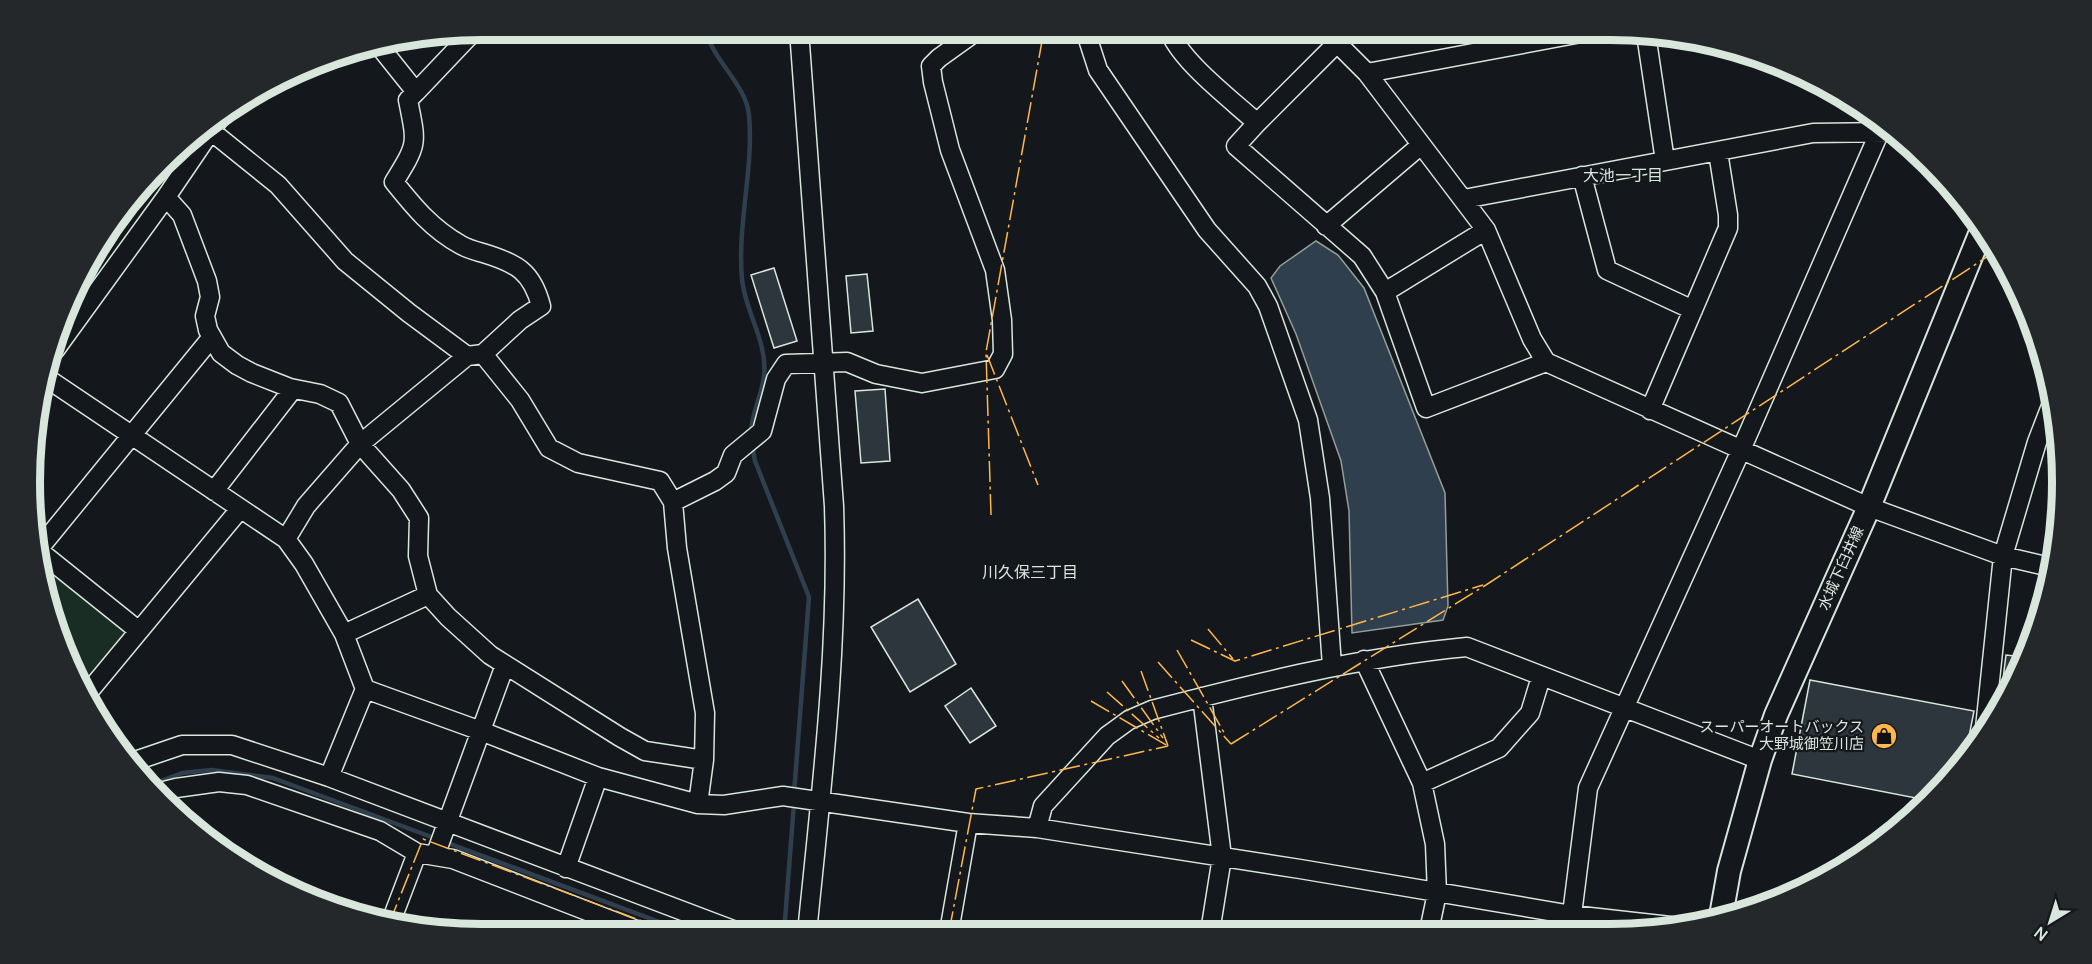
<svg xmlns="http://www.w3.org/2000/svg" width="2092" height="964" viewBox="0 0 2092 964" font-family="Manrope,'Noto Sans JP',sans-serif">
	<rect width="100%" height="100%" fill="#14181c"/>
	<!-- green -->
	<path fill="#1a2d24" stroke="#939e99" stroke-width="1.5" d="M37 551 139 631 86 695 39 570Z"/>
	<!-- water -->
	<path fill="#2f3f4d" stroke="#939e99" stroke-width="1.5" d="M1316 241 1338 255 1364 288 1445 493 1448 606 1443 620 1352 633 1349 511 1341 461 1296 334 1271 278 1280 266Z"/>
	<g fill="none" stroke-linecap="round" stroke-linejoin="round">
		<!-- stream -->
		<path stroke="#2f3f4d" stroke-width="4.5" d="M707 30C709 57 746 83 749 115 754 169 737 224 742 279 745 312 768 342 764 376 762 395 751 414 751 434
			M752 445 755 461 809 597 794 794
			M153 784 182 773 212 770 273 778 437 839
			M445 842 689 933
			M784 933 794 803"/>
	</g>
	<!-- building -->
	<path fill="#2c363c" stroke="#d8e6dc" stroke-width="1.5" d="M774 268 797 341 774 348 751 275Z
		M867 274 873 331 851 333 846 276Z
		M885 389 890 461 861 463 855 391Z
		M918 599 956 664 910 692 871 627Z
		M2025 645 2030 646 2028 655 2013 680 2003 679 2006 655 2024 657Z
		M1810 680 1974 711 1964 762 1926 800 1792 774Z
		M971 688 996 726 970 743 945 706Z"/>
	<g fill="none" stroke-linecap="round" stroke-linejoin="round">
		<!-- minor casing -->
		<g stroke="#d8e6dc" stroke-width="21">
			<path id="minor" d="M799 30 834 506C839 649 821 792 807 933
				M1085 30 1098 70 1207 230 1257 286 1268 306 1308 420 1320 498 1332 666
				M1169 30C1180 61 1232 100 1257 123L1236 146 1362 256 1385 292 1426 408 1546 362
				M1324 30 1367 73 1486 230 1532 339 1546 362 1869 507 2003 556 2054 568
				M1646 34 1665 161
				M1367 73 1597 30
				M416 92 474 31
				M1257 123 1337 43
				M211 131 278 185 345 261 409 313 467 356
				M1582 176 1607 270 1693 310
				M166 197 182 215 207 281 210 297 205 316 208 330 221 353 237 365 252 373 290 388 320 394 339 403 360 444 401 490 419 518 418 556 428 595 448 617 490 655 620 737 645 751 704 760
				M1464 199 1813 133 1891 132
				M1326 226 1421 145
				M1385 292 1486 230
				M55 350 166 197 221 116
				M483 354 520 400 549 448 578 463 660 481 673 502 677 548 705 713 704 760 698 804
				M45 377 286 539 304 564 344 634 365 689 481 731 598 777 698 804 724 805 783 796 968 823 1037 828 1300 869 1572 915 1679 927
				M1650 410 1728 228V215L1718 152
				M214 491 293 389
				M673 502 715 481 726 473 733 455 762 431 776 379 786 364 847 362 876 374 922 383 995 369 1003 354 1002 320 995 270 950 150 933 82 931 66 939 58 978 30
				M286 539 306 506 360 444 467 356 483 354 520 320 541 306C532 271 516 263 483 253 476 251 468 249 461 245 432 229 414 207 394 182 418 143 417 145 408 100L416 92 380 47
				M38 550 139 631
				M37 551 212 337
				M344 634 428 595
				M1364 660 1422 783 1435 844 1437 893 1429 931
				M86 695 240 509
				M1202 697 1222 857 1210 932
				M1985 728 2003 556 2037 442 2054 398
				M135 761 182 745H232L329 777 741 933
				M329 777 365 689
				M1422 783 1499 748 1530 713 1541 677
				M160 792 176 788 219 782 247 785 380 831 417 853 453 859 644 933
				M1037 828 1043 806 1107 736 1129 720 1152 710C1256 683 1360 657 1467 647L1760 760
				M435 856 505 665
				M566 868 598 777
				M390 924 417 853
				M1570 930 1588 788 1741 450 1883 124
				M949 932 968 823"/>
		</g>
		<!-- major casing -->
		<g stroke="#d8e6dc" stroke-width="26">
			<path id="major" d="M1721 916 1729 871 1760 760 1776 715 1869 507 1983 227"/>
		</g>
		<!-- minor -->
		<use href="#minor" stroke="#14181c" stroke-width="18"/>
		<!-- major -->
		<use href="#major" stroke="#14181c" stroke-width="22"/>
		<!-- power -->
		<path stroke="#ffb74d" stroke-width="1.5" stroke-dasharray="21 4.5 3 4.5" stroke-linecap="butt" d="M987 355 1038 485
			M991 515 986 352 1044 30
			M1208 629 1233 659
			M1191 640 1235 661 1483 585
			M1177 650 1226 736
			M1158 662 1231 744
			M1141 671 1168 746
			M1122 681 1163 738
			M1107 692 1159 738
			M1091 701 1168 746
			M1231 744 1489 583 1996 251
			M389 924 423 839 674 933
			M949 932 976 789 1168 746"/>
	</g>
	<!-- icons -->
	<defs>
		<g id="shop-disc" transform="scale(1.35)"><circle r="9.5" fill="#ffb74d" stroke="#14181c"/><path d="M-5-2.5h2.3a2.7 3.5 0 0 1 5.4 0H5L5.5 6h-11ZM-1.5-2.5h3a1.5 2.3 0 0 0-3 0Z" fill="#111"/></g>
	</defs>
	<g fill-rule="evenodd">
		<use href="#shop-disc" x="1884" y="736"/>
	</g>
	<g text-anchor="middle" stroke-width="4.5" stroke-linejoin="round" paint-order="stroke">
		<!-- street labels -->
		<g font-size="15" fill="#d8e6dc" stroke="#14181c">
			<text transform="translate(1841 568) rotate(-66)" y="5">水城下臼井線</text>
		</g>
		<!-- poi labels -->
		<g font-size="15" fill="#d8e6dc" stroke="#14181c" text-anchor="end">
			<text x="1864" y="732">スーパーオートバックス<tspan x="1864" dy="17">大野城御笠川店</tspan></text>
		</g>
		<!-- neighbourhood labels -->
		<g font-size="16" fill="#d8e6dc" stroke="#14181c">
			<text x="1623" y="181">大池一丁目</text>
			<text x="1030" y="578">川久保三丁目</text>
		</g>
	</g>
	<!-- crop -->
	<path d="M0 0H2092V964H0ZM482 40H1610A442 442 0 0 1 2052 482V482A442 442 0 0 1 1610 924H482A442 442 0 0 1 40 482V482A442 442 0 0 1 482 40Z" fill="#24282b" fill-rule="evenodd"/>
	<path fill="none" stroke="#d8e6dc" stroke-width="8" d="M482 40H1610A442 442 0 0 1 2052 482V482A442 442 0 0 1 1610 924H482A442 442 0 0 1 40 482V482A442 442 0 0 1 482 40Z"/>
	<!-- north arrow -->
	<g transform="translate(2050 922) rotate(218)" stroke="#14181c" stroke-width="4.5" paint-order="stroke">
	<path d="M0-4.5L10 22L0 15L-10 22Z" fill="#d8e6dc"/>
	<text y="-9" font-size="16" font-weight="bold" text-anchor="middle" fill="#d8e6dc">N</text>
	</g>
</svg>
